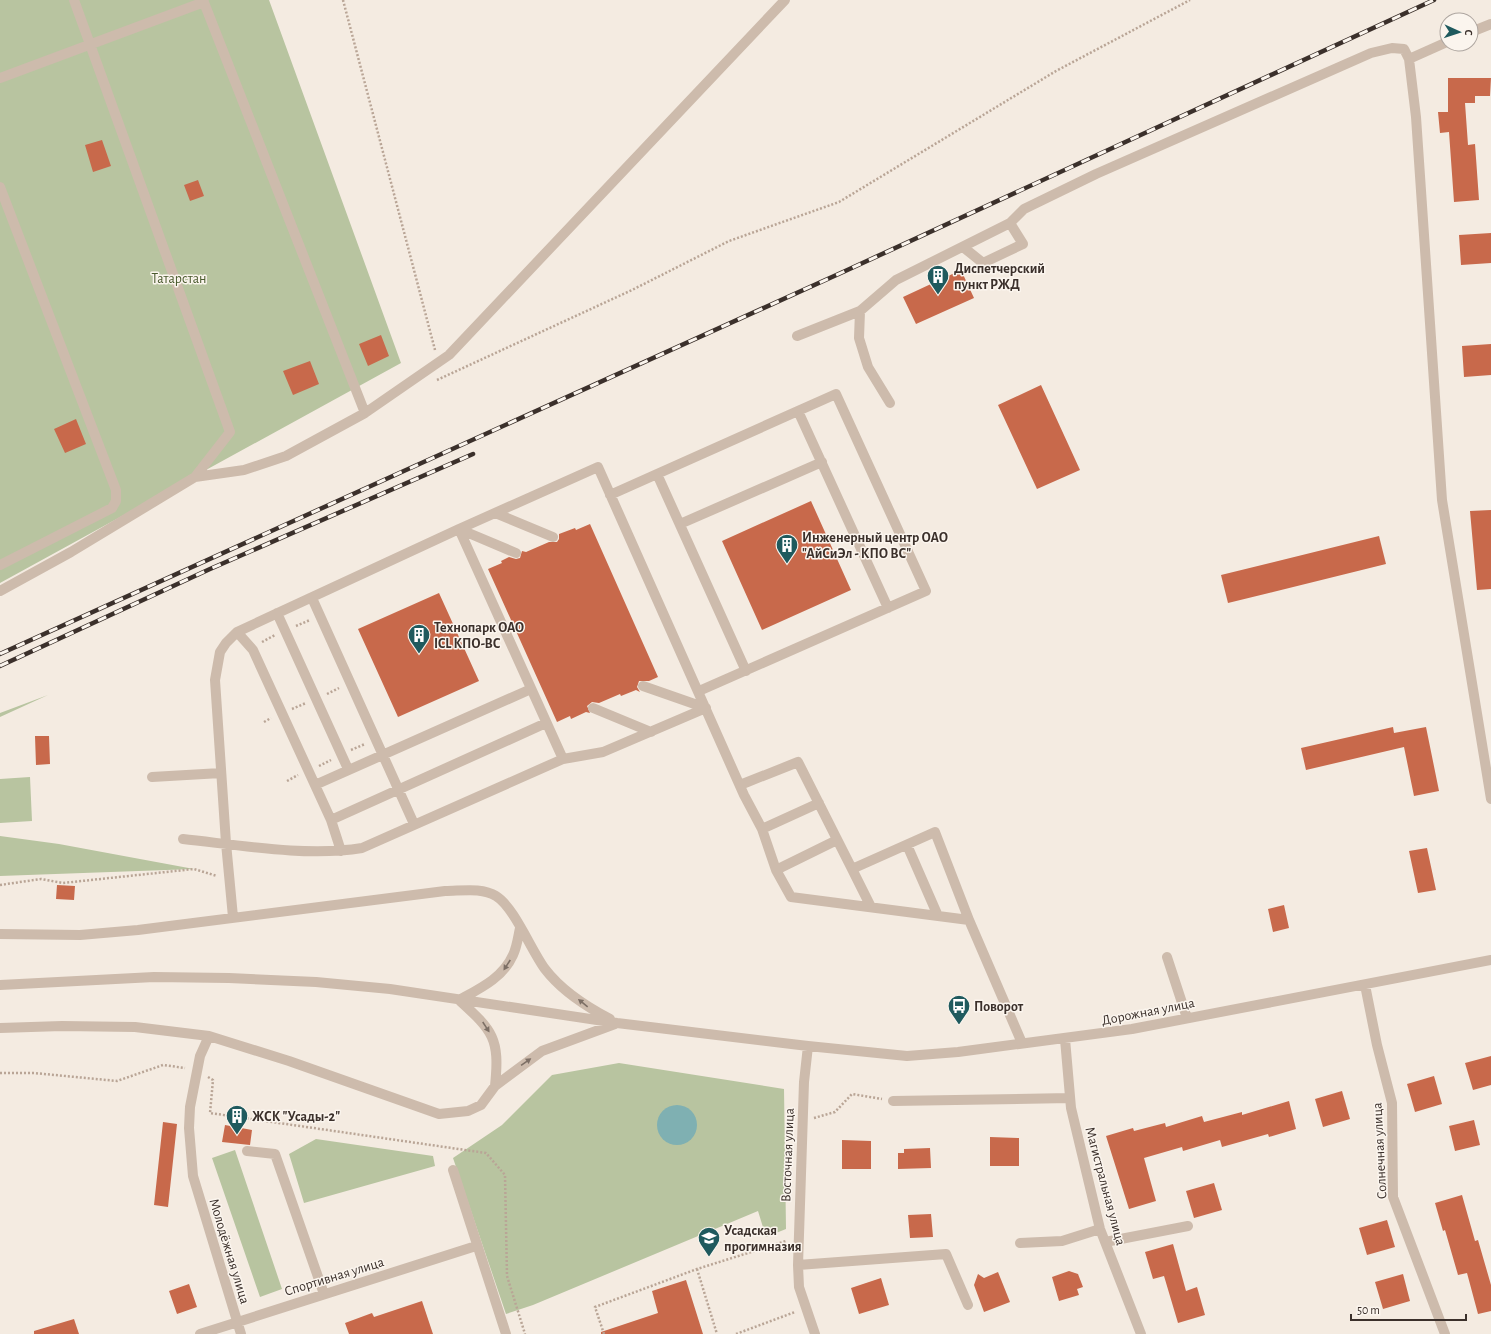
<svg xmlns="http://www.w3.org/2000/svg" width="1491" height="1334" viewBox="0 0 1491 1334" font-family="'Alegreya Sans',sans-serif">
	<rect width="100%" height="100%" fill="#f4ebe1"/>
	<!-- green -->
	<path fill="#b8c4a0" d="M0 0H269L401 363 0 583Z
		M48 695 0 717V713Z
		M30 777 32 821 0 823V779Z
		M0 836 59 844 194 869 0 876Z
		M619 1063 784 1089 786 1229 766 1237 758 1211 533 1305 506 1314 453 1158 502 1125 552 1075Z
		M316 1139 433 1156 435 1166 304 1203 289 1154Z
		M235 1150 282 1289 260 1297 212 1158Z"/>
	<!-- water -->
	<path fill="#7fb0b2" d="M657 1125a20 20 0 1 1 40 0a20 20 0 1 1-40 0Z"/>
	<!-- building -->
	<path fill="#c8694b" d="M1448 78H1491L1490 96H1475V103H1465L1468 145 1475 144 1479 200 1454 202 1449 132 1440 133 1438 112H1448Z
		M102 140 111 166 93 172 85 145Z
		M198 180 204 196 190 201 184 185Z
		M1491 233V263L1461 265 1459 235Z
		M961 270 974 298 916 324 903 297Z
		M381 335 389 356 368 366 359 344Z
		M1491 344V375L1464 377 1462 346Z
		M310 361 319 384 293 395 283 371Z
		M1041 385 1080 470 1037 489 998 405Z
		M76 419 86 444 65 453 54 429Z
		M811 501 851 590 762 630 722 541Z
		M1491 510V589L1477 590 1470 511Z
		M590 524 658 677 649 681H639L637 687 640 692 636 690 621 696 620 694 599 703 592 702 587 706 590 713 586 712 571 719 570 716 557 722 488 569 502 563 501 561 509 557 516 559 520 558 522 551 526 552 549 542H557L559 539V534L575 528 576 530Z
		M1379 536 1386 564 1228 603 1221 575Z
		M439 593 479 681 398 717 358 629Z
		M1393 727 1394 733 1426 727 1439 791 1414 796 1404 747 1306 770 1301 748Z
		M35 736H49L50 764 36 765Z
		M1427 848 1436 890 1418 893 1409 851Z
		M57 885 75 886 74 900 56 899Z
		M1284 905 1289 928 1273 932 1268 909Z
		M1491 1056V1085L1473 1090 1465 1063Z
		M1434 1076 1442 1104 1415 1112 1407 1084Z
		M1342 1091 1350 1119 1323 1127 1315 1099Z
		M1289 1101 1296 1129 1269 1137 1268 1134 1222 1147 1220 1140 1183 1151 1182 1147 1144 1158 1156 1201 1129 1209 1106 1136 1133 1128 1134 1131 1165 1123 1166 1127 1202 1116 1204 1122 1242 1112V1115Z
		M1474 1120 1480 1145 1455 1151 1449 1126Z
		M163 1122 177 1124 168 1207 154 1205Z
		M225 1125 252 1130 250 1145 222 1142Z
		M990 1137 1019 1138V1166H990Z
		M842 1140 871 1141V1169H842Z
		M930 1148 931 1168 898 1169V1153H904V1149Z
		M1214 1183 1222 1210 1194 1218 1186 1191Z
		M1462 1195 1475 1241 1478 1240 1491 1285V1311L1478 1314 1467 1273 1458 1275 1445 1230 1443 1231 1435 1203Z
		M931 1214 933 1237 910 1238 908 1215Z
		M1387 1220 1395 1247 1367 1255 1359 1228Z
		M1173 1244 1186 1291 1197 1287 1205 1315 1178 1323 1164 1276 1153 1279 1145 1252Z
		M1069 1271 1078 1274 1083 1287 1077 1289 1079 1295 1059 1301 1052 1277Z
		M998 1272 1010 1302 984 1312 974 1285 978 1274 984 1278Z
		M1403 1274 1410 1301 1383 1309 1375 1282Z
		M881 1278 889 1305 859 1314 851 1288Z
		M686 1280 703 1334H601V1332L658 1313 652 1291Z
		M189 1284 197 1307 177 1314 169 1291Z
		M422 1301 433 1334H349L345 1323 372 1313 374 1317Z
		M74 1319 79 1334H34V1331Z"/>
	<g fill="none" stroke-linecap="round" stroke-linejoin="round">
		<!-- path -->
		<path stroke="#b9a596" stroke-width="2.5" stroke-dasharray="2 2" stroke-linecap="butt" d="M343 0 435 350
			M437 380 632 290 729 241 839 202 1056 71 1190 0
			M296 626 310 620
			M262 642 275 635
			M327 694 339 688
			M292 709 306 703
			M264 722 271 718
			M351 750 365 744
			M319 766 331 760
			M287 781 298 775
			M0 885 41 879 63 883 194 869 217 876
			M0 1073H34L117 1081 163 1065 185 1068
			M208 1077 213 1080 210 1113 486 1153 505 1175 507 1276 525 1334
			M814 1118 835 1112 852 1094 882 1099
			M697 1269 717 1334
			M604 1334 595 1307 697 1269 786 1241
			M736 1334 795 1312"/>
		<!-- minor -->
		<path stroke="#cdbbac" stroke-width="10" d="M203 0 365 413
			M1471 32 1491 24
			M1409 59 1447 42
			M0 78 204 2
			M0 187 116 490V501L112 508 0 565
			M1010 223 1024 209 1096 174 1371 53 1392 48 1404 49 1409 59 1416 117 1442 500 1491 799
			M860 311 859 338 868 367 890 403
			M797 336 860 311 896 280 1010 223 1023 244 983 263 963 247
			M798 411 888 608
			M657 474 746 671
			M195 477 244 470 286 456 365 413 449 355 785 0
			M610 495 836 394 926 591 699 691
			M495 513 553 537
			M680 524 822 462
			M0 591 71 552 195 477 230 432 74 0
			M312 598 414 824
			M277 613 348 769
			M237 632 253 650 331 820 341 851
			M643 686 706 708
			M593 708 651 732
			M563 759 459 529 598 467 744 795 762 829 776 870 791 897 969 920 1022 1043
			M152 777 221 773
			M315 785 531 689
			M740 785 798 762 852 869 935 832 969 920
			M331 820 546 723
			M762 829 819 803
			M183 839C239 845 307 857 362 848L563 759 603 752 706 708
			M907 845 938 916
			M852 869 871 907
			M776 870 837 840
			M233 917 226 843 215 680 220 652 226 643 237 632 459 529 516 553
			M0 934 80 935 138 930 445 891C461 891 482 887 496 896 514 907 531 950 545 969 561 990 587 1007 610 1019
			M1167 957 1187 1018
			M0 985 154 977 229 978 316 982 390 989 617 1023 808 1046 907 1056 958 1052 1132 1029 1491 960
			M1365 985 1377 1045 1392 1103 1393 1197 1445 1334
			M459 1000C493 1031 500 1038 495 1086
			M459 1000C479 989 503 978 513 955 517 947 518 937 520 928
			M0 1028 62 1026 135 1027 209 1036 289 1061 439 1114 468 1111 481 1105 495 1086 542 1051 615 1024
			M209 1036 200 1056 190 1107 189 1128 193 1176 241 1334
			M1065 1039 1071 1108 1100 1229 1141 1334
			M808 1046 804 1082 798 1265 799 1287 815 1334
			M893 1101 1070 1098
			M247 1151 275 1154 324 1294
			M453 1170 506 1334
			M1105 1242 1188 1226
			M1020 1243 1062 1241 1100 1229
			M798 1265 946 1254 968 1305
			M200 1334 476 1246"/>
		<!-- rail casing -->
		<g stroke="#3b302b" stroke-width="4.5">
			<path id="rail" d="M0 654 843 272 1434 0
				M0 666 210 569 473 454"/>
		</g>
		<!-- rail -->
		<use href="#rail" stroke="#fbf5ee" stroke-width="3" stroke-dasharray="9" stroke-linecap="butt"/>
	</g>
	<!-- one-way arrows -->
	<defs><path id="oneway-solid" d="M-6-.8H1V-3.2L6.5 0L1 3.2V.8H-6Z"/></defs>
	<g fill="#7d6f65">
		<use href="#oneway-solid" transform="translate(507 965) rotate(123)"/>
		<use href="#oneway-solid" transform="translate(583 1003) rotate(-141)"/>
		<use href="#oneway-solid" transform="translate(486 1027) rotate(57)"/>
		<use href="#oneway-solid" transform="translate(526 1062) rotate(-35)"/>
	</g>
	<!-- icons -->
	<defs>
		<g id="building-pin" transform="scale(1.15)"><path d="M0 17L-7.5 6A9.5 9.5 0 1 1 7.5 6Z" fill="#1f5a5e" stroke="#fbf5ee"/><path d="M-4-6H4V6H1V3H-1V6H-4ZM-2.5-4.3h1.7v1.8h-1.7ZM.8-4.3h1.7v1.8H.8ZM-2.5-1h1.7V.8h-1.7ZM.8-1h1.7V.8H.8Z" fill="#fff"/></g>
		<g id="bus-pin" transform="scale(1.15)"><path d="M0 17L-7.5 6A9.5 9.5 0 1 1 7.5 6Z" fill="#1f5a5e" stroke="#fbf5ee"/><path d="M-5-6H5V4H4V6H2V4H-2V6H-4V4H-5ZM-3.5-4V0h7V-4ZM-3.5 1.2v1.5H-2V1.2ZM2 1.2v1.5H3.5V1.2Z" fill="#fff"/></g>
		<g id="school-pin" transform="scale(1.15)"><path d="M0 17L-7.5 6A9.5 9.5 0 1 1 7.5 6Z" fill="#1f5a5e" stroke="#fbf5ee"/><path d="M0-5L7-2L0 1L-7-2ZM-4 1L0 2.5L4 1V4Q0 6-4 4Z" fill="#fff"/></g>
	</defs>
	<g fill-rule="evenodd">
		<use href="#building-pin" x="938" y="276"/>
		<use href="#building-pin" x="787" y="545"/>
		<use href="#building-pin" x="419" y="635"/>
		<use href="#bus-pin" x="959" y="1006"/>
		<use href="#building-pin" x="237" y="1116"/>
		<use href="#school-pin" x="709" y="1238"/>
	</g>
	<g text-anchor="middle" stroke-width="3" stroke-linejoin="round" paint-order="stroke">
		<!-- poi labels -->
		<g font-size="14" font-weight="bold" fill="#3b302b" stroke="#fbf5ee" text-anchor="start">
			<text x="954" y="273">Диспетчерский<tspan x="954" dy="16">пункт РЖД</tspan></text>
			<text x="802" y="542">Инженерный центр ОАО<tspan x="802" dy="16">"АйСиЭл - КПО ВС"</tspan></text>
			<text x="434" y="632">Технопарк OAO<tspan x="434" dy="16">ICL КПО-ВС</tspan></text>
			<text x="974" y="1011">Поворот</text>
			<text x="252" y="1121">ЖСК "Усады-2"</text>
			<text x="724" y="1235">Усадская<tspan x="724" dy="16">прогимназия</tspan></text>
		</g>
		<!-- park labels -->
		<g font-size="14" fill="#4a5a2e" stroke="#fbf5ee">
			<text x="179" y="283">Татарстан</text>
		</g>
		<!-- street labels -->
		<g font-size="14" fill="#3b302b" stroke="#fbf5ee">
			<text transform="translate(1148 1011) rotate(-11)" y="5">Дорожная улица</text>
			<text transform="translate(1379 1151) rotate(-93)" y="5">Солнечная улица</text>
			<text transform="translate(787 1155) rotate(-88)" y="5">Восточная улица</text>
			<text transform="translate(1106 1186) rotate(75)" y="5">Магистральная улица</text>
			<text transform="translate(230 1251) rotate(73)" y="5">Молодёжная улица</text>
			<text transform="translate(334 1276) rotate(-17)" y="5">Спортивная улица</text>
		</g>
	</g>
	<!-- north arrow -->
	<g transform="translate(1459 32) rotate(93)"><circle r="19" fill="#fbf5ee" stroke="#aea6a0"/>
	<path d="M0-3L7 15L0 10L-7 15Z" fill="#1f5a5e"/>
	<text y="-6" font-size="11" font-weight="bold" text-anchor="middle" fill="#3b302b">С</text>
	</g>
	<!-- scale -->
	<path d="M1351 1314v6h115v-6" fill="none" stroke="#3b302b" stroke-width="2"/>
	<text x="1357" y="1314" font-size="12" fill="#3b302b" stroke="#fbf5ee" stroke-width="3" paint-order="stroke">50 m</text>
</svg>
